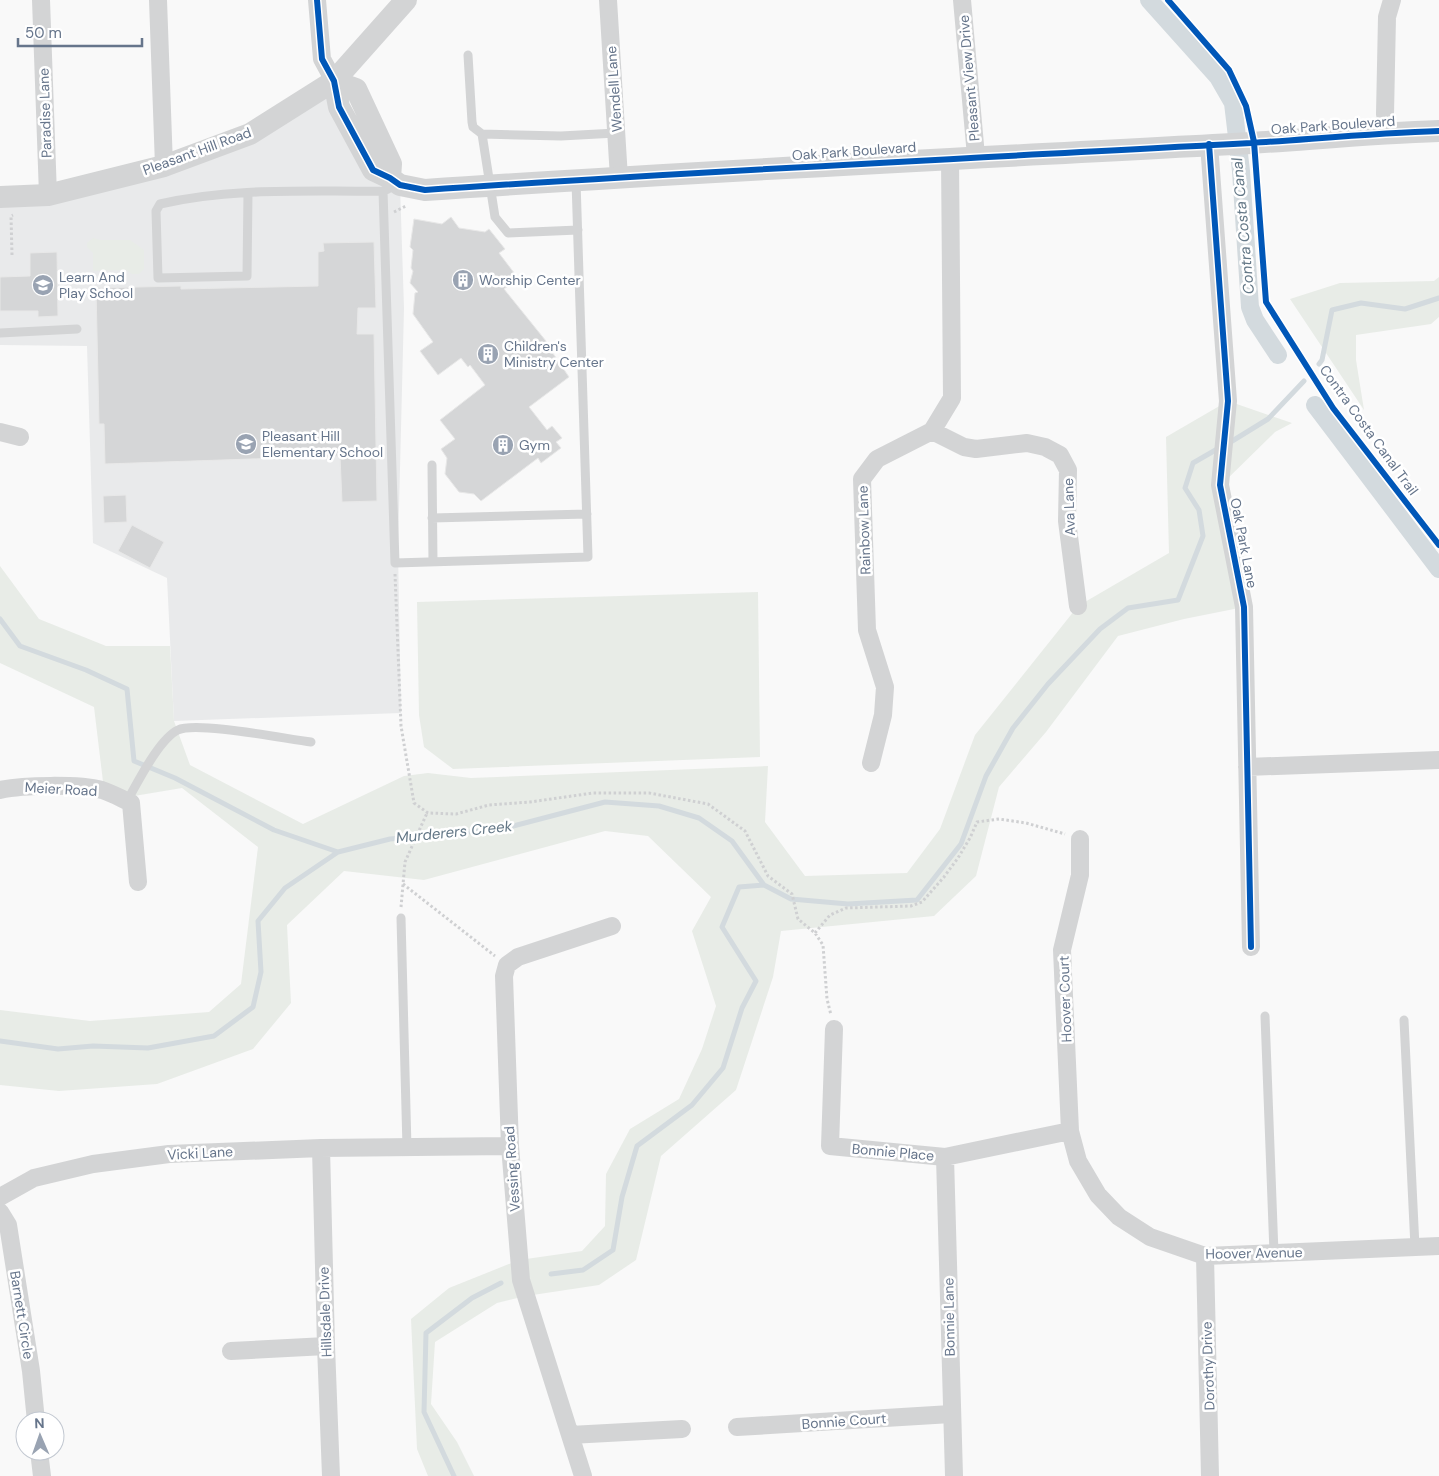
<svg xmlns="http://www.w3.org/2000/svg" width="1439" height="1476" viewBox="0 0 1439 1476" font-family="'DM Sans',sans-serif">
	<rect width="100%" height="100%" fill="#f9f9f9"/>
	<!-- built -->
	<path fill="#e9eaeb" d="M334 81 400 185 404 308 398 550 401 713 174 721 167 578 93 543 87 346 0 345V197L164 166Z"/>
	<!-- green -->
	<path fill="#e8ece7" d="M93 238 100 240H130L144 250V269L139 274H132L126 270 93 271V253L87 247V243Z
		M1439 277V317L1431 324 1356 335V360L1364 410 1290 299 1340 283 1434 281Z
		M1228 401 1292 423 1275 432 1220 486 1244 607 1184 619 1118 636 1046 732 999 787 976 876 934 916 781 931 773 977 736 1090 661 1156 636 1260 599 1285 526 1296 497 1303 435 1342 431 1404 457 1442 474 1476H428L417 1449 411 1319 449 1288 519 1260 582 1251 605 1226 606 1174 630 1129 679 1099 702 1049 716 1006 692 931 711 897 648 836 605 831 424 880 344 871 287 925 291 1003 253 1049 157 1084 59 1091 0 1085V1010L90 1021 209 1012 241 984 258 847 182 788 134 796 104 790 94 707 0 663V566L39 619 106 646H170L174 721 190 765 303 824 404 776 428 773 471 778 768 766 765 822 805 876 907 873 940 829 975 735 1078 606 1169 553 1166 437Z
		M758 592 760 757 453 769 424 747 419 715 417 602Z"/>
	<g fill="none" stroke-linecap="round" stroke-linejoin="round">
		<!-- stream -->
		<path stroke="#d3dade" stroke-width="5" d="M1319 364 1322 360 1332 310 1361 303 1405 309 1439 298
			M1229 443 1268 419 1304 381
			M0 619 20 646 86 670 127 689 134 761 175 778 274 830 338 852
			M0 1041 58 1049 93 1046 148 1048 214 1036 253 1007 261 972 258 921 285 888 338 852 390 839 502 829 605 802 659 806 699 818 732 841 764 885 791 899 848 904 917 900 961 844 986 776 1013 728 1048 684 1100 629 1128 608 1178 600 1203 536 1199 510 1185 488 1193 463 1219 448
			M551 1274 583 1270 613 1250 622 1197 637 1146 692 1105 723 1068 742 1008 756 981 722 927 739 887 764 885
			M454 1476 424 1412 426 1333 472 1298 501 1283"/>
		<!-- canal -->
		<path stroke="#d3dade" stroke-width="18" d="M1149 0 1218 77 1233 103 1241 171 1250 307 1255 320 1278 355
			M1315 405 1439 569"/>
	</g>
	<!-- building -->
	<path fill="#d5d6d7" stroke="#e8e8e8" d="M451 217 459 228 485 232 489 229 505 249 499 253 518 278 504 289 550 346H548L569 377 529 407 547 430 552 426 562 438 556 442 561 448 541 463 538 458 481 501 474 494 459 492 445 474 447 458 441 449 455 439 440 420 485 385 470 365 468 367 461 358 438 375 420 351 433 342 413 314 415 293 418 292 410 283 413 271 411 268 413 250 410 247 414 219 442 224Z
		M374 242 376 308H358L357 334H374L377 501 342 502 340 456 105 464 104 424H99L96 288 181 286V289L318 286V252L324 251 323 243Z
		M57 252 58 316 38 317V311H0V277L30 276V253Z
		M126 495 127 522 104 523 103 496Z
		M132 525 164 542 150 568 118 551Z"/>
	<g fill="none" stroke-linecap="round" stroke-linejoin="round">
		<!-- path -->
		<path stroke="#cfd0d2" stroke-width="3" stroke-dasharray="2.5 2.5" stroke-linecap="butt" d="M394 212 406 206
			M12 255 11 216 13 215
			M395 574 401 726 414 803 428 813 456 814 489 805 530 802 593 793H649L708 804 745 831 768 876 792 894 798 919 815 933 823 945 827 999 831 1015
			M403 884 495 956
			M401 907 405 862 427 813
			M815 933 830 915 846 908 911 906 922 902 944 877 958 858 970 838 977 822 999 819 1026 823 1065 834"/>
		<!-- service -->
		<path stroke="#d3d4d5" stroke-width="9" d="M468 55 472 122 473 127 482 134 561 136 616 133
			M482 134 495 217 508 233 578 230
			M383 191 395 563 588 557 576 181
			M248 193 247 276 158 278 156 211 160 204C233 187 309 192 383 191L388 189
			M0 333 77 329
			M432 465 433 562
			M432 518 587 514
			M127 801C138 782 159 739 178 730 196 721 286 739 311 742
			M401 918 407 1148
			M1265 1016 1274 1253
			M1404 1020 1415 1247"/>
		<!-- minor -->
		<path stroke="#d3d4d5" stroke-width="18" d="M41 0 48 195
			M158 0 164 166
			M317 0 322 59 334 81
			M608 0 619 178
			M962 0 976 156
			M1389 133 1385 114 1387 17 1392 0
			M1209 144 1228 401 1220 485 1244 607 1251 947
			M932 431 964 447 976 449 1027 443 1045 447 1060 455 1068 470 1067 521 1078 606
			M0 432 20 437
			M871 763 883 715 885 687 867 630 862 479 877 459 932 431 952 398 950 158
			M1247 767 1439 760
			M0 790C23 785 79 784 102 790 112 793 122 799 131 803L138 882
			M1080 839V875L1062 950 1070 1131 1078 1161 1098 1195 1119 1217 1150 1237 1205 1256 1439 1246
			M834 1029 830 1146 945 1157 1070 1131
			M321 1148 326 1346 331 1476
			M945 1157 954 1476
			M0 1197 34 1178 93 1164 169 1154 321 1148 510 1146
			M0 1212 8 1225 31 1371 36 1421
			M1205 1256 1210 1476
			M231 1351 326 1346
			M737 1427 951 1414
			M570 1435 682 1429
			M39 1451 42 1476
			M583 1476 521 1280 510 1146 504 976 507 965 518 957 612 926"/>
		<!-- tertiary -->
		<path stroke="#d3d4d5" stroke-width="22" d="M334 81 339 107 373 170 390 178 400 185 425 190C700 171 975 158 1251 143 1313 139 1376 133 1439 131
			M334 81 356 89 391 164 390 178
			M0 197 48 195 164 166 250 134 334 81 406 0"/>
		<!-- cycleway casing -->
		<g stroke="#fff" stroke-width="9">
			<path id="cycleway" d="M317 0 322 59 334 81 339 107 373 170 390 178 400 185 425 190C700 171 975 158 1251 143 1313 139 1376 133 1439 131
				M1168 0 1229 70 1246 106 1254 142 1266 302 1333 408 1439 545
				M1209 144 1228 401 1220 485 1244 607 1251 947"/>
		</g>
		<!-- cycleway -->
		<use href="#cycleway" stroke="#0057b8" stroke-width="6"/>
	</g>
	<!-- icons -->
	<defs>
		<g id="building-disc" transform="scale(1.125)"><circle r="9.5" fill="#99a3b2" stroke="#fff"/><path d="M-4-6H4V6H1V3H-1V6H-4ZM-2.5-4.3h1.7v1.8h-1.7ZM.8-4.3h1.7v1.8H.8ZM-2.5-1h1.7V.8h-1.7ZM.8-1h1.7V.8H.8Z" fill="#fff"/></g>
		<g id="school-disc" transform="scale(1.125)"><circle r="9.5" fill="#99a3b2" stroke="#fff"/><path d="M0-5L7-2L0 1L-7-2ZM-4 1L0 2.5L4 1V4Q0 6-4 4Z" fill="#fff"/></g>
	</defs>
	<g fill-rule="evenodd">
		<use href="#building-disc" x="463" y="280"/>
		<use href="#school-disc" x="43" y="285"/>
		<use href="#building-disc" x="488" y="354"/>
		<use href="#school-disc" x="246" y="444"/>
		<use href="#building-disc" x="503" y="445"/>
	</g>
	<g text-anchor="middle" stroke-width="5" stroke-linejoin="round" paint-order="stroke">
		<!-- street labels -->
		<g font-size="14" fill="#66758b" stroke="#fff">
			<text transform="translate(969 78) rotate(-95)" y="5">Pleasant View Drive</text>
			<text transform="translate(614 89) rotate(-94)" y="5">Wendell Lane</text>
			<text transform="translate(45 113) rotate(-92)" y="5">Paradise Lane</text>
			<text transform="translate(1333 125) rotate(-4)" y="5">Oak Park Boulevard</text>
			<text transform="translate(197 151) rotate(-20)" y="5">Pleasant Hill Road</text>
			<text transform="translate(854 151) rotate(-4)" y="5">Oak Park Boulevard</text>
			<text transform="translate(1369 430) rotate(54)" y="5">Contra Costa Canal Trail</text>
			<text transform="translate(1069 507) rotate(-92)" y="5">Ava Lane</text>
			<text transform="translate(864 530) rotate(-92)" y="5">Rainbow Lane</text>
			<text transform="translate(1244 543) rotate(79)" y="5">Oak Park Lane</text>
			<text transform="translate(61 789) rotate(3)" y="5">Meier Road</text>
			<text transform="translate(1065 999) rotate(-92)" y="5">Hoover Court</text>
			<text transform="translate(893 1152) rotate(5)" y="5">Bonnie Place</text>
			<text transform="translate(200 1153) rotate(-3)" y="5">Vicki Lane</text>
			<text transform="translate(512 1169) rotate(-94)" y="5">Vessing Road</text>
			<text transform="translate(1254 1253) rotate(-1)" y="5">Hoover Avenue</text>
			<text transform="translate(325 1312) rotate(-92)" y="5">Hillsdale Drive</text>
			<text transform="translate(22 1315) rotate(81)" y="5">Barnett Circle</text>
			<text transform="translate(949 1317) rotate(-91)" y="5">Bonnie Lane</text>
			<text transform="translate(1208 1366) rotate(-92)" y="5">Dorothy Drive</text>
			<text transform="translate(844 1421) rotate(-4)" y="5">Bonnie Court</text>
		</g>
		<!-- poi labels -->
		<g font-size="14" fill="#66758b" stroke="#fff" text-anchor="start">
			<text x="59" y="282">Learn And<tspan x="59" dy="16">Play School</tspan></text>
			<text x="479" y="285">Worship Center</text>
			<text x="504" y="351">Children's<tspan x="504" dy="16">Ministry Center</tspan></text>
			<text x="262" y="441">Pleasant Hill<tspan x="262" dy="16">Elementary School</tspan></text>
			<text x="519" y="450">Gym</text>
		</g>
		<!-- water labels -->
		<g font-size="15" font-style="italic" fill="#637786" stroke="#fff">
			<text transform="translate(1243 226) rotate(-95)" y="5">Contra Costa Canal</text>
			<text transform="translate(454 832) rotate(-6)" y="5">Murderers Creek</text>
		</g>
	</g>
	<!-- north arrow -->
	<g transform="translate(40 1436) rotate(358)"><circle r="24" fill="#ffffff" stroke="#c2c8d1"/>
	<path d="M0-4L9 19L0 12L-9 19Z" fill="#99a3b2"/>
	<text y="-8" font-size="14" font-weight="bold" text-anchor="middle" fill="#66758b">N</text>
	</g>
	<!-- scale -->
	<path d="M18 38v8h124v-8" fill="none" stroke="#66758b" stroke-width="2.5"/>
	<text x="25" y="38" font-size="15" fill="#66758b" stroke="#ffffff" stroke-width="4" paint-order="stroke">50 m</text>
</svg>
